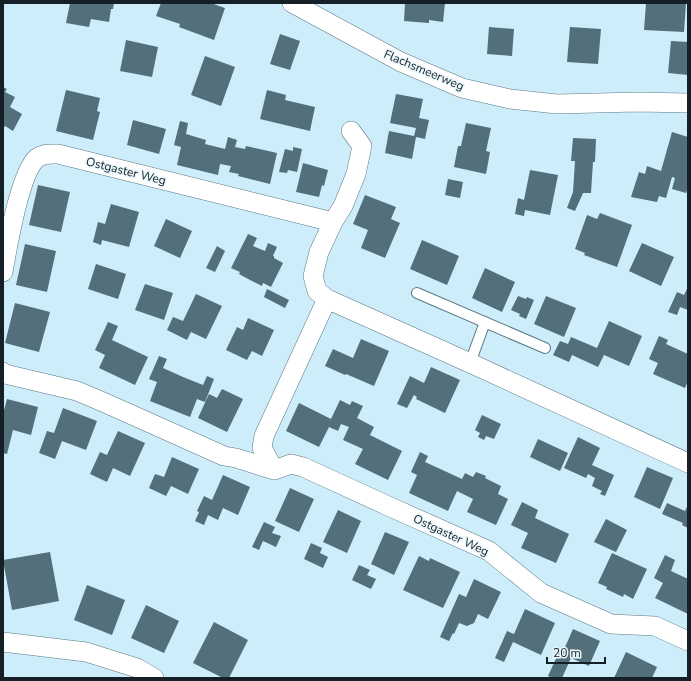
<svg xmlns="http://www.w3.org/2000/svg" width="691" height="681" viewBox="0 0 691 681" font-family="'Nunito Sans',sans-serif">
	<rect width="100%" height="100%" fill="#cdedfa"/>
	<!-- building -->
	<path fill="#526f7b" d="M70 3H114L113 9H111L109 22 91 19 89 27 66 23Z
		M161 3H211L225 8 214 40 179 27 180 24 156 16Z
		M405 3H445L443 22 429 20V23L404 21Z
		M646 3H686L684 32 644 30Z
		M489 27 514 29 512 56 487 54Z
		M570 27 601 29 598 64 567 62Z
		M280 34 300 41 290 70 270 64Z
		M126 40 158 47 152 77 120 71Z
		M671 41 688 42V75L668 73Z
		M205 56 235 67 221 106 191 95Z
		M3 87 7 89 5 92 15 97 10 107 22 114 13 131 5 126 3 129Z
		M66 90 100 98 97 111 100 112 93 140 56 131Z
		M267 90 286 95 285 100 315 107 310 131 260 119Z
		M396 94 423 99 419 118 429 120 425 139 416 137 412 159 385 153 389 131 414 136 416 128 390 123Z
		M133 120 166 129 159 154 127 145Z
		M180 121 188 123 186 134 206 140 205 144 225 149 228 137 237 140 235 147 245 149 246 146 277 153 270 184 238 176 239 174 229 172 231 166 220 164 218 175 177 165 181 147 174 145Z
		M466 123 491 128 486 151 490 152 486 174 454 167 458 146H461Z
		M672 132 688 137V187L686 193 672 189 675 178 672 177 666 198 659 196 657 202 631 197 639 172 645 174 647 166 661 171Z
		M573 138 596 139 595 162H593L591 193H583L575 211 567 208 573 192 575 161H571Z
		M293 147 302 149 297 172 288 170 287 173 279 172 285 149 293 151Z
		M303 163 328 170 324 186 322 185 319 197 296 192Z
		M530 170 558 175 550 215 525 210 524 216 515 214 518 198 524 200Z
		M448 179 463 182 460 198 445 195Z
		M38 185 70 192 61 232 29 225Z
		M365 195 396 207 391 219 400 223 385 258 361 248 368 230 353 224Z
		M111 204 139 212 129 247 102 240 101 245 93 242 98 222 105 224Z
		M600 213 632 225 617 267 584 255 585 253 575 249 587 215 597 219Z
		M166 219 192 231 180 258 154 246Z
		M248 234 257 238 253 246 265 251 268 243 277 247 273 256H274V258L283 263 271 287 263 283 262 286 250 280 239 274 240 272 231 268Z
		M422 240 459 256 447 285 410 269Z
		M642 243 674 257 661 286 629 271Z
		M25 244 56 251 47 292 16 285Z
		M217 246 225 251 215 272 206 268Z
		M96 264 126 274 118 299 88 289Z
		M485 268 515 282 502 312 472 298Z
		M145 284 173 293 164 320 135 310Z
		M688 287V310L680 307 677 315 668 312 677 292 684 295Z
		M267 289 289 300 285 308 264 297Z
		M196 294 222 306 206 339 191 332 187 340 167 330 173 317 183 321Z
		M518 296 526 299 527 297 534 300 526 319 519 316 520 314 511 310Z
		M546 296 576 308 564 337 534 324Z
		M15 303 50 312 39 352 5 343Z
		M248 318 274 330 262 356 252 351 247 360 226 350 237 327 243 330Z
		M609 321 642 336 629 366 604 355 598 367 572 355 569 362 553 355 560 341 568 344 571 337 597 348Z
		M108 322 118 326 112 340 148 357 135 385 99 368 105 355 95 350Z
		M659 336 668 340 666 344 688 354V381L685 388 653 374 658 363 649 359Z
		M361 339 389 351 374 386 346 374 345 375 325 366 333 349 353 358Z
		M159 356 167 359 163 368 183 377 203 385 207 376 214 379 205 402 197 399 190 417 150 401 157 382 149 379Z
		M431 367 460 380 445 413 416 399 417 397 414 395 407 408 397 404 410 376 424 383Z
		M222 389 243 399 227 432 198 418 209 394 217 398Z
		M7 399 38 407 31 435 13 430 7 454 3 453V414Z
		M340 400 350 405 352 401 363 406 357 418 374 427 370 435 402 451 388 480 355 464 363 449 343 440 349 427 341 424 338 431 329 427 319 447 286 431 299 403 331 419Z
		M63 408 97 421 86 450 62 441 55 459 39 453 47 431 54 433Z
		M482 415 501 424 494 439 486 436 484 440 478 437 480 433 475 430Z
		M118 431 145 443 130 476 113 468 107 482 90 474 100 452 107 455Z
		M578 437 600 448 592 465 614 475 605 496 600 494 602 491 592 486 595 478 588 474 586 478 564 468Z
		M538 439 568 453 560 471 530 457Z
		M420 452 428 456 425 462 462 479 465 473 473 477 476 472 486 476 485 478 501 486 498 494 508 499 496 525 467 512 473 499 457 491 448 511 409 493 417 475 411 472Z
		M172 457 199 469 188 494 171 486 166 496 149 488 155 474 164 477Z
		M647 467 673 478 660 509 634 497Z
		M223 475 250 487 238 515 223 508 218 520 208 515 204 525 195 521 199 512 197 511 204 496 212 500Z
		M290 488 314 499 299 532 275 521Z
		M522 502 538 510 535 518 569 534 556 563 521 548 528 533 511 525Z
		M667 503 685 511 688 505V528L682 525 683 523 662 514Z
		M338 510 361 521 347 553 323 542Z
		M606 519 627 530 616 552 594 542Z
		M264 522 275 527 272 533 281 536 276 547 263 541 259 550 252 547Z
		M385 532 409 542 394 575 371 564Z
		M311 543 322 548 320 553 328 557 323 568 304 559Z
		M50 552 59 601 12 610 3 560Z
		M612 553 647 569 633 599 624 594 623 597 606 589 607 587 598 583Z
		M665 555 675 560 671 571 688 579V614L655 598 663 583 654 578Z
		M419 556 429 561 430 558 460 572 443 608 403 590Z
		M359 565 370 570 367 575 376 579 371 589 352 580Z
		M474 579 501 592 488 619 478 614 474 623 467 626 459 623 454 634 453 633 449 641 440 637 459 594 466 597Z
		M87 585 125 600 112 635 74 620Z
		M146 605 179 621 164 653 131 638Z
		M525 609 555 623 541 655 513 642 504 662 495 658 507 631 514 634Z
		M214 622 248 640 229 678H223L193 663Z
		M573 629 600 641 589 666 571 658 562 678H552L548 676 559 652 562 654Z
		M626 652 657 667 652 678H614Z"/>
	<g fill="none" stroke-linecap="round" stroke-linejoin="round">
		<!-- service casing -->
		<g stroke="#5b7884" stroke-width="12">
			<path id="service" d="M417 293 545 348
				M470 363 485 322"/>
		</g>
		<!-- minor casing -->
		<g stroke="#5b7884" stroke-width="20">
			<path id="minor" d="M292 3 401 62 462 88 510 99 557 104 638 102 688 103
				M333 222 343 206 356 174 362 146 351 131
				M3 272C7 249 20 172 37 158 44 153 50 154 58 154L333 222 319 252 313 276 317 291 327 299 470 363 688 463
				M3 372 5 374 77 391 103 402 224 456 236 458 274 470 291 464 303 467 386 505 489 551 541 593 611 624 655 626 688 641
				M274 470 262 448 264 436 327 299
				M3 642 86 652 137 668 154 678"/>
		</g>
		<!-- service -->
		<use href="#service" stroke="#fff" stroke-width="10"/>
		<!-- minor -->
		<use href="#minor" stroke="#fff" stroke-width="19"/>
	</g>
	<g text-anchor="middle" stroke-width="3" stroke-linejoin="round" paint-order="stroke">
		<!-- street labels -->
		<g font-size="12" fill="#142025" stroke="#eaf7fc">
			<text transform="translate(424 70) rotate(23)" y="4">Flachsmeerweg</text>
			<text transform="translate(126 171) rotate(14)" y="4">Ostgaster Weg</text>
			<text transform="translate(451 535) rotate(25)" y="4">Ostgaster Weg</text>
		</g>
	</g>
	<!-- border -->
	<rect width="691" height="681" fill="none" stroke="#142025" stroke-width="8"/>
	<!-- scale -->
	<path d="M547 657v6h58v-6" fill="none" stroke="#142025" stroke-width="2"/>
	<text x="553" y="657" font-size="12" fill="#142025" stroke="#eaf7fc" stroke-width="3" paint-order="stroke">20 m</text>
</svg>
